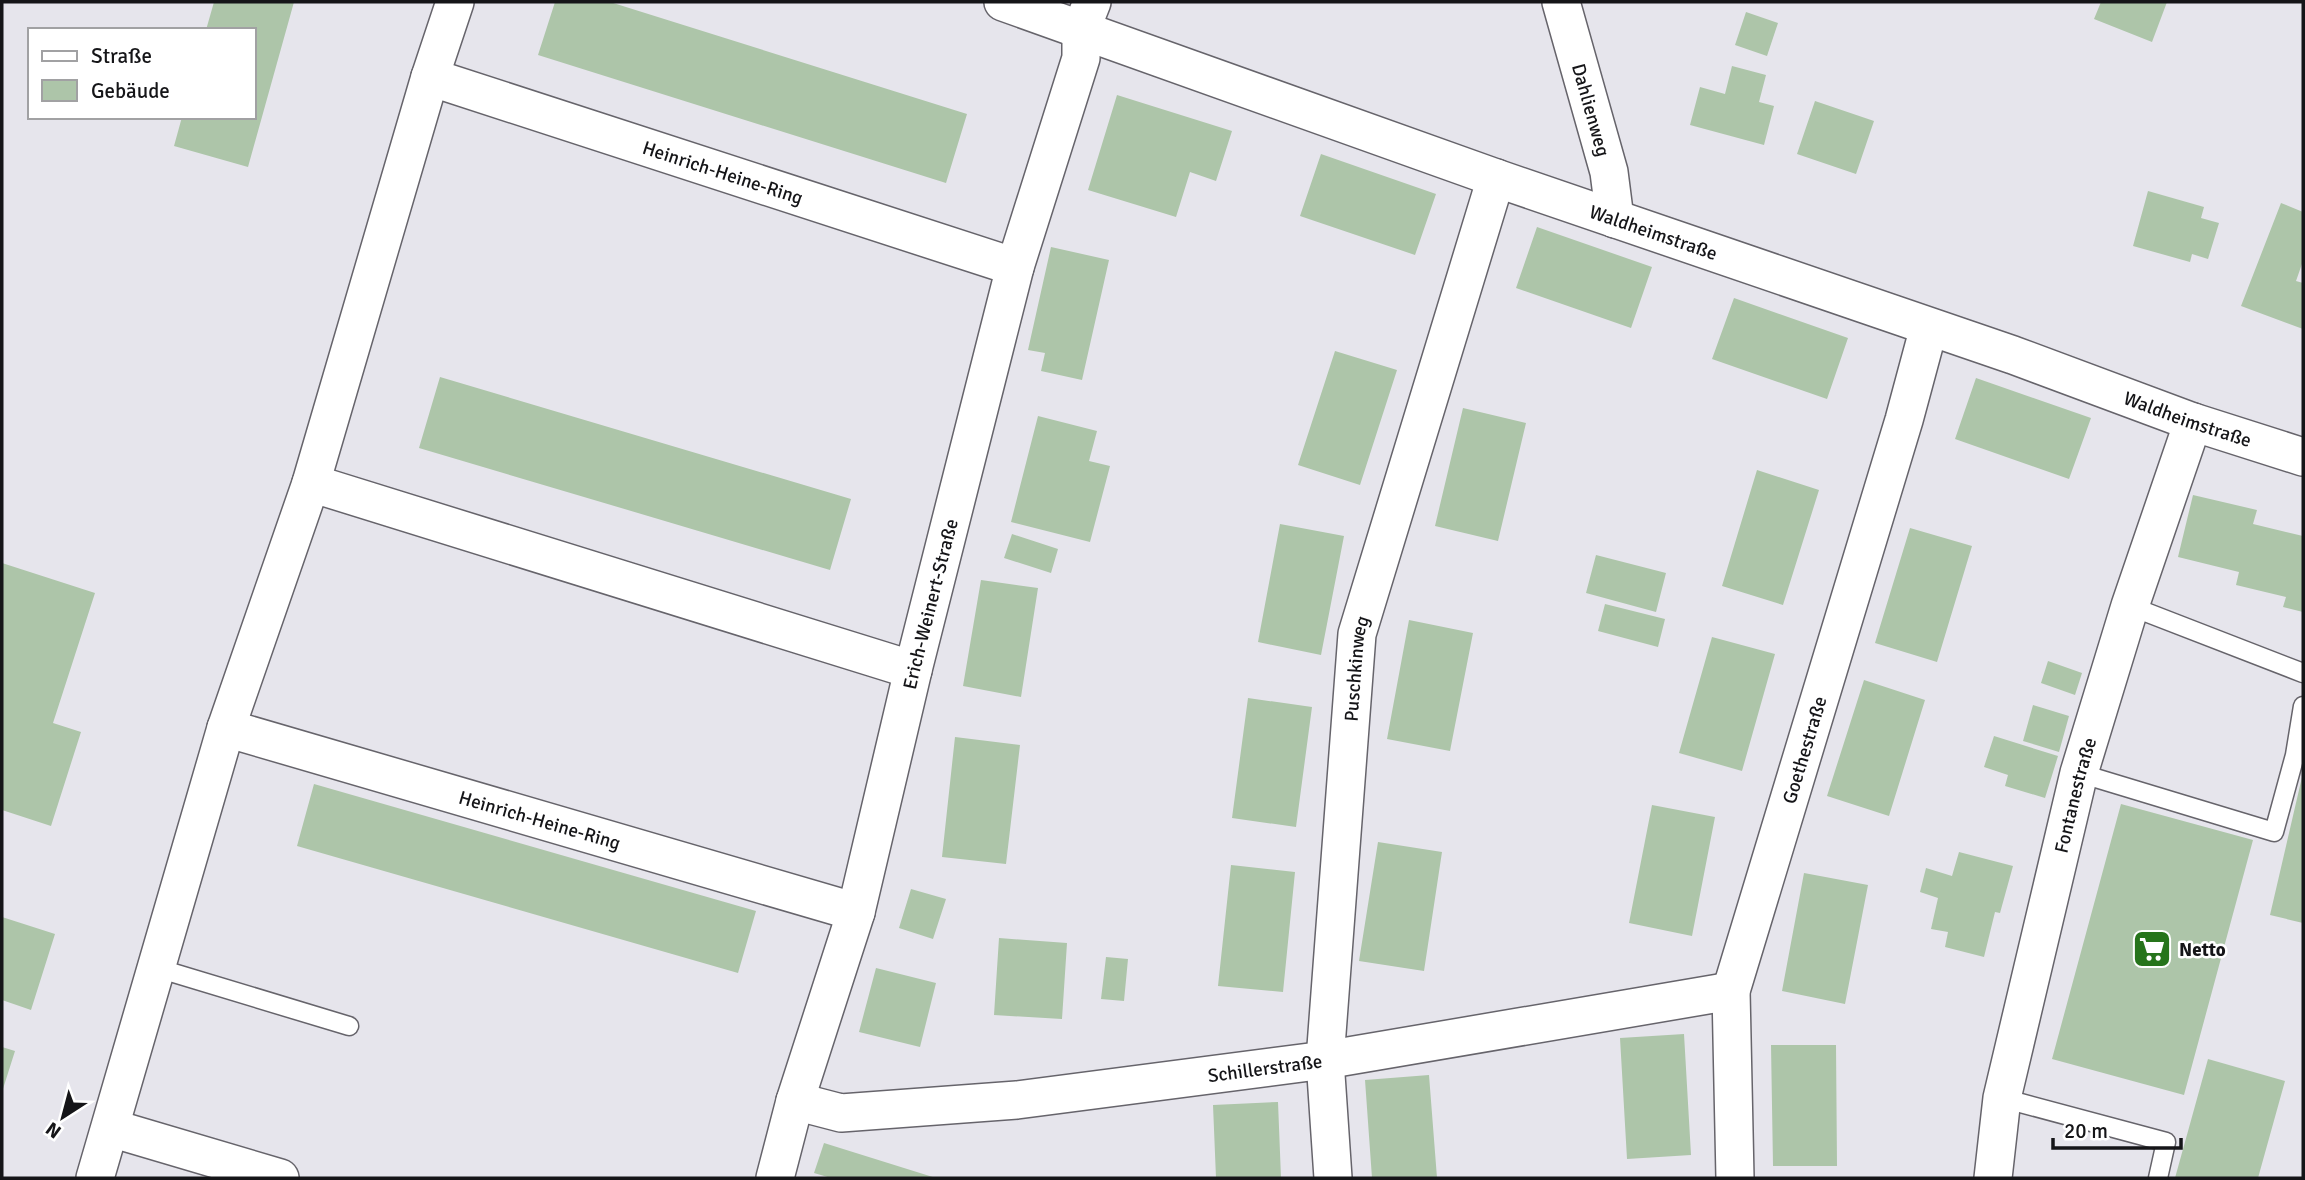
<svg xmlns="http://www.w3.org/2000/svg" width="2305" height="1180" viewBox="0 0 2305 1180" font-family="Signika,sans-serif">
	<rect width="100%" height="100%" fill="#e6e5ec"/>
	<!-- building -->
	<path fill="#adc5a9" d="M214 2H294L248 167 174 146 182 117H254V30H206Z
		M555 2H610L967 114 946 183 538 55Z
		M2101 2H2167L2152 42 2094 19Z
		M1746 12 1778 23 1767 56 1735 45Z
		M1732 66 1766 75 1759 102 1774 106 1764 145 1690 125 1700 87 1725 94Z
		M1117 95 1232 131 1216 181 1190 172 1176 217 1088 190Z
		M1815 101 1874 121 1856 174 1797 154Z
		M1321 154 1436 194 1415 255 1300 216Z
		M2148 191 2204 207 2201 218 2219 223 2208 259 2192 254 2190 262 2133 246Z
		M2281 203 2303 212V261L2296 281 2303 283V329L2241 306Z
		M1537 227 1652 267 1631 328 1516 288Z
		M1051 247 1109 260 1082 380 1041 371 1045 353 1028 350Z
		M1734 298 1848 338 1827 399 1712 359Z
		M1335 351 1397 370 1360 485 1298 465Z
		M440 377 851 499 830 570 419 448Z
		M1976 378 2091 418 2069 479 1955 439Z
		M1463 408 1526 423 1498 541 1435 526Z
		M1038 416 1097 431 1089 461 1110 466 1090 542 1011 522Z
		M1757 470 1819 490 1783 605 1722 586Z
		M2193 495 2257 510 2253 524 2303 536V612L2283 607 2286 597 2236 585 2239 572 2178 557Z
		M1280 524 1344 536 1321 655 1258 642Z
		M1910 528 1972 546 1937 662 1875 643Z
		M1012 534 1058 549 1051 573 1004 558Z
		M1596 555 1666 573 1656 612 1586 593Z
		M2 563 95 593 53 723 81 732 51 826 2 810Z
		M981 580 1038 588 1021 697 963 686Z
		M1605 604 1665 619 1658 647 1598 631Z
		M1409 620 1473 633 1450 751 1387 739Z
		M1712 637 1775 654 1742 771 1679 753Z
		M2048 661 2082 673 2075 695 2041 683Z
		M1864 680 1925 700 1889 816 1827 796Z
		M1248 698 1312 707 1296 827 1232 818Z
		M2033 705 2069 716 2059 752 2023 741Z
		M1994 736 2058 756 2045 798 2005 786 2008 775 1984 767Z
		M955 737 1020 745 1006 864 942 857Z
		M2302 777H2303V923L2270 915Z
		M314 784 756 911 738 973 297 846Z
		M2121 804 2253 840 2184 1095 2052 1059Z
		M1652 805 1715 817 1692 936 1629 923Z
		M1378 842 1442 852 1424 971 1359 961Z
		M1959 852 2013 866 2000 913 1995 912 1984 957 1945 947 1948 932 1931 929 1938 898 1920 892 1926 868 1952 876Z
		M1231 865 1295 872 1283 992 1218 986Z
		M1804 873 1868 885 1845 1004 1782 991Z
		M911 889 946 899 933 939 899 928Z
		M2 917 55 934 31 1010 2 1000Z
		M999 938 1067 943 1062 1019 994 1015Z
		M1106 957 1128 959 1124 1001 1101 999Z
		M876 968 936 983 920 1047 859 1032Z
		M1684 1034 1691 1155 1627 1159 1620 1038Z
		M1771 1045H1836L1837 1166H1773Z
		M2 1047 15 1051 2 1092Z
		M2208 1059 2285 1081 2258 1178H2175Z
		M1429 1075 1437 1178H1372L1365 1080Z
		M1278 1102 1281 1178H1216L1213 1105Z
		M824 1143 936 1178H831L814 1173Z"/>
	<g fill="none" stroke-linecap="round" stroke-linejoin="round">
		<!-- lane casing -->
		<g stroke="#66646b" stroke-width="21">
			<path id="lane" d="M2130 606 2303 673
				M2079 773 2274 832 2295 755 2303 706
				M157 968 349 1026
				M2002 1098 2166 1142 2158 1178"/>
		</g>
		<!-- street casing -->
		<g stroke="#66646b" stroke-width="40">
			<g id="street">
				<path id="s1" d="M1003 2 1496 178 2013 355 2193 422 2303 457"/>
				<path id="s2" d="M1561 2 1609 172 1615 219"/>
				<path id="s3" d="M430 77 1015 267"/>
				<path d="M311 483 913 670"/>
				<path id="s4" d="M226 728 856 912"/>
				<path id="s5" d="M795 1101 841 1113 1017 1100 1325 1060 1731 991"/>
				<path d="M111 1128 280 1178"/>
				<path d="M95 1178 226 728 311 483 430 77 455 2"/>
				<path id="s6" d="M775 1178 795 1101 856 912 913 670 1015 267 1081 58V30L1092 2"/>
				<path id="s7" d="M1333 1178 1325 1060 1357 634 1496 178"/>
				<path id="s8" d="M1735 1178 1731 991 1904 420 1929 327"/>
				<path id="s9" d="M1993 1178 2002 1098 2079 773 2130 606 2193 422"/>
			</g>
		</g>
		<!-- lane -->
		<use href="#lane" stroke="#fff" stroke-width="18"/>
		<!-- street -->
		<use href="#street" stroke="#fff" stroke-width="37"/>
	</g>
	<!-- icons -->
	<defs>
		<g id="supermarket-square" transform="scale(2.0125)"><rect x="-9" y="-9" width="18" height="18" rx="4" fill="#26741b" stroke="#fff"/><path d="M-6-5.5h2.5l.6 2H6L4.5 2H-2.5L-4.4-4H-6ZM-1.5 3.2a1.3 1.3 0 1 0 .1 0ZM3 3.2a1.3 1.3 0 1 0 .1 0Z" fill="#fff"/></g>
	</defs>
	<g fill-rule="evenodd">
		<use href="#supermarket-square" x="2152" y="949"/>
	</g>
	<g text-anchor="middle" stroke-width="5" stroke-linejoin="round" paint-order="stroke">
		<!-- street labels -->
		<g font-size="19" fill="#151518" stroke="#fff">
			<text dy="7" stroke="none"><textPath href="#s2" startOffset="112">Dahlienweg</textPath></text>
			<text dy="7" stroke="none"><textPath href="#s3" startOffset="308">Heinrich-Heine-Ring</textPath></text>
			<text dy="7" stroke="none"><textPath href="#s1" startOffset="690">Waldheimstraße</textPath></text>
			<text dy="7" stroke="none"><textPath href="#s1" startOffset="1256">Waldheimstraße</textPath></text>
			<text dy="7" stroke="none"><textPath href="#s6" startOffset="595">Erich-Weinert-Straße</textPath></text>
			<text dy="7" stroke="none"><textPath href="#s7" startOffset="511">Puschkinweg</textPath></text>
			<text dy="7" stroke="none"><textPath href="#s8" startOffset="439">Goethestraße</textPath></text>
			<text dy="7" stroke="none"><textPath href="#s9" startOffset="392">Fontanestraße</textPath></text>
			<text dy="7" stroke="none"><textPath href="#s4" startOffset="327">Heinrich-Heine-Ring</textPath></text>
			<text dy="7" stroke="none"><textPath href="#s5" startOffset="474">Schillerstraße</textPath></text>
		</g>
		<!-- poi labels -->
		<g font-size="19" font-weight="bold" fill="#151518" stroke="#fff" text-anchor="start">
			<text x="2179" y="956">Netto</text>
		</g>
	</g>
	<!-- border -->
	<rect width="2305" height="1180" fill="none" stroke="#151518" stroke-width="7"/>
	<!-- legend -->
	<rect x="28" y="28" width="228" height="91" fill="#ffffff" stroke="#a1a1a3" stroke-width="2"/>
	<rect x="42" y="51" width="35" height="10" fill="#ffffff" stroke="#a1a1a3" stroke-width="2"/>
	<text x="91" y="63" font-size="21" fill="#151518">Straße</text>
	<rect x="42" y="80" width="35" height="21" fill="#adc5a9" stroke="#a1a1a3" stroke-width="2"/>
	<text x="91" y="98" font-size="21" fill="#151518">Gebäude</text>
	<!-- north arrow -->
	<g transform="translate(63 1117) rotate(216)" stroke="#ffffff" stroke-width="5" paint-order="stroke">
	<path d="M0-5L12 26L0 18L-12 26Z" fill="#151518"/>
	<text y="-10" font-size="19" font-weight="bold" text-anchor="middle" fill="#151518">N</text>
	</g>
	<!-- scale -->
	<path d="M2053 1138v10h128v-10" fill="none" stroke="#151518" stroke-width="3.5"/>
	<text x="2064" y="1138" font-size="21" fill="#151518" stroke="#ffffff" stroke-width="5" paint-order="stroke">20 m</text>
</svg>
